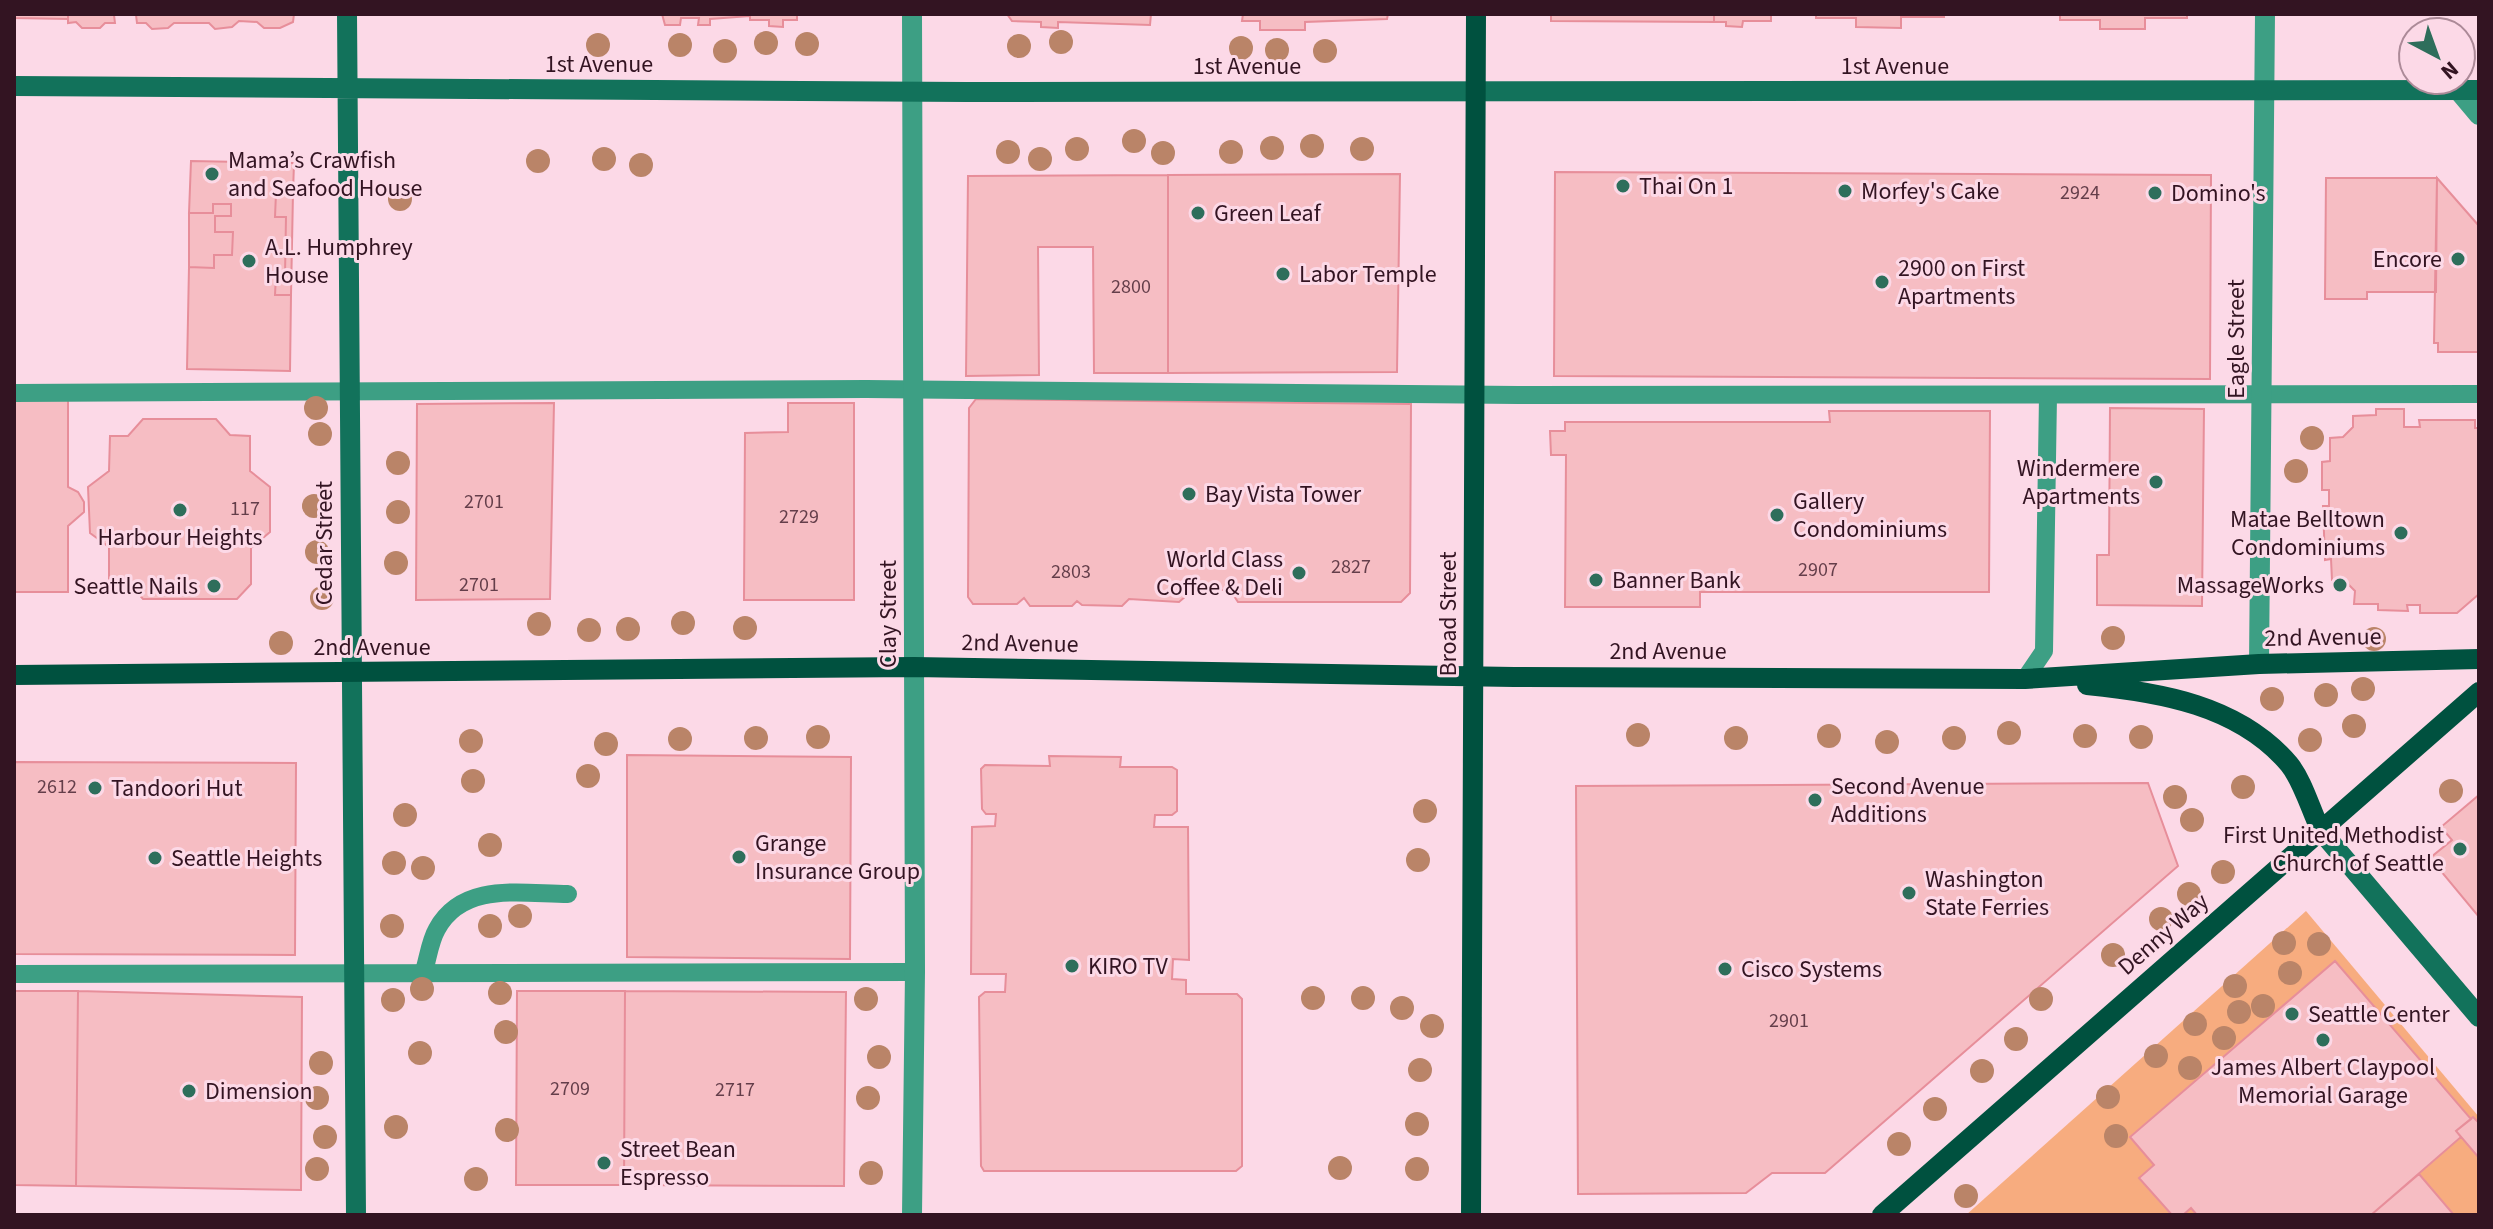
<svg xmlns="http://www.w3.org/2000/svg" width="2493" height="1229" viewBox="0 0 2493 1229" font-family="'Source Sans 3',sans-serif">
	<rect width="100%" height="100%" fill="#fcd9e7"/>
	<!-- green -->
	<path fill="#f7ac7f" d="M2306 911 2479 1117V1215H1966Z"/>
	<!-- building -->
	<path fill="#f6bdc3" stroke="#e78e9a" stroke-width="2" d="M14 14H68V19L14 18Z
		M68 14H294L293 22 280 28H264L257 22 239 21 232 27 215 29 209 23H174L168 28 152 29 146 23H137L136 15H114L115 23H105L100 28H82L76 22 68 23Z
		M662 14H797V20H783V27L769 26V20H750V16L710 19V25H698L699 18H681L680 25H665Z
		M1007 14H1151L1150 25 1058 22V28L1041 27V22L1012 21Z
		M1243 14H1388L1387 19 1305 22V30H1260V21H1242Z
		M1551 14H1714V22L1551 21Z
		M1714 14H1771V21H1743L1742 27 1726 26V22H1714Z
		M1816 14H1944V17H1901V28L1856 27V18H1816Z
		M2060 14H2187V18H2145V29H2100V20H2060Z
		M191 161 294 163 293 193H276L275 217H286L285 275H276L275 295H291L290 371 187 369 189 267 214 268V255H232L233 232H215V216H231V204H213V213H189Z
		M1555 172 2211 175 2210 379 1554 376Z
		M1400 174 1397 372 1168 373V175Z
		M1168 175V373H1094L1093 247H1038L1039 375 966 376 968 176Z
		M2326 178H2437L2436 292H2367V299H2325Z
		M2437 178 2479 226V352H2438V343H2434Z
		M276 193H293L291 295H275L276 275H285L286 217H275Z
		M213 204H231V216H215V232H233L232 255H214V268L189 267V213H213Z
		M68 393V487L78 492 84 502V512L68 526V592H14V394Z
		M976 399 1411 404 1410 593 1401 602H1238L1230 590H1193L1179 602 1129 599 1122 606 1082 605 1077 601 1072 606H1030L1024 598 1017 604H973L968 597 969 408Z
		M554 403 550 599 416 600 417 404Z
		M788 403H854V600H744L745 433 788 432Z
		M2110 408 2204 409 2202 606 2097 605V555H2109Z
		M2376 409H2404V427H2420L2419 420H2475V428H2479V594L2457 613H2420V605H2407L2408 611 2378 610V604H2354L2355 591 2344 580H2332L2331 559 2325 560 2323 506H2329V490H2322V462L2330 461V438L2343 437 2353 427V416L2376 415Z
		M1829 411H1990L1989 592H1700V607H1565L1566 455H1551L1550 431H1565V422H1830Z
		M143 419H216L230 435 250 436V471L270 487V532L251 548V584L237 599H143L128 582H109V547L90 533 88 487 109 471 110 436H128Z
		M627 755 851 757 850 959 627 957Z
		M1049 756 1121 757 1120 767H1172L1177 770V811L1172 815H1155L1154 827H1188L1189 960 1173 959 1172 979 1186 980V994H1237L1242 999V1166L1236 1171H984L981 1166 979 997 985 992H1005L1006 974H971L972 827 995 826 996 814H986L982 809 981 769 985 765 1050 766Z
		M14 762 296 763 295 955 14 954Z
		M2148 783 2178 866 1825 1173H1772L1746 1193 1578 1194 1576 786Z
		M2479 795V917L2430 858 2452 840 2441 827Z
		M2335 961 2471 1119 2456 1131 2461 1137 2371 1215H2197L2191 1208 2183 1215H2172L2139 1178 2154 1165 2130 1137Z
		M14 991H78L76 1186 14 1185Z
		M78 991 302 997 301 1190 76 1186Z
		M517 991H625L624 1185H516Z
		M625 991 846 992 844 1186 624 1185Z
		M2473 1117 2479 1123V1158L2456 1131Z
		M2419 1174 2454 1215H2371Z"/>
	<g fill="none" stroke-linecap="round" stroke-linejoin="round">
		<!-- lane -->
		<path stroke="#3d9f84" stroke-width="18" d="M14 393 866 389 1518 395 2479 394
			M2025 679 2044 651 2048 396
			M424 971C428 958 430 941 437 929 463 881 523 894 568 894
			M14 974 915 972"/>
		<!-- street -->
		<path stroke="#3d9f84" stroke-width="20" d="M2458 90 2479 115
			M2259 664 2265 14
			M912 1215 915 972 912 14"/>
		<!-- secondary -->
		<path stroke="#12725b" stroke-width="20" d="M347 14 356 1215
			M14 86 966 92 2479 90
			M2321 831 2479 1017"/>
		<!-- primary -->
		<path stroke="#00513f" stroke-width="20" d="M14 675 914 667 1514 677 2025 679 2259 664 2479 659
			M2087 685C2159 692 2239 705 2289 764 2303 781 2311 811 2321 831
			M1471 1215 1476 14
			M1882 1215 2479 692"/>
	</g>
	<!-- trees -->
	<g fill="#ba8468">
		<circle cx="1061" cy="42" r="12"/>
		<circle cx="766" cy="43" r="12"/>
		<circle cx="807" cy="44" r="12"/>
		<circle cx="598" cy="45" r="12"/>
		<circle cx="680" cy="45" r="12"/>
		<circle cx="1019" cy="46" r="12"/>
		<circle cx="1241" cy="48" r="12"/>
		<circle cx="1277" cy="50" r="12"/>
		<circle cx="725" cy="51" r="12"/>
		<circle cx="1325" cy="51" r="12"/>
		<circle cx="1134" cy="141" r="12"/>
		<circle cx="1312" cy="146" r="12"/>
		<circle cx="1272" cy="148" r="12"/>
		<circle cx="1077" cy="149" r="12"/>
		<circle cx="1362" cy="149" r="12"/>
		<circle cx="1008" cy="152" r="12"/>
		<circle cx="1231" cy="152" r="12"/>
		<circle cx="1163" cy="153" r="12"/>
		<circle cx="604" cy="159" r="12"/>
		<circle cx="1040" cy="159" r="12"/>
		<circle cx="538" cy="161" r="12"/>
		<circle cx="641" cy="165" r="12"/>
		<circle cx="400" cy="199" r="12"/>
		<circle cx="316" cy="408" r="12"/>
		<circle cx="320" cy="434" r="12"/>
		<circle cx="2312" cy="438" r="12"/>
		<circle cx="398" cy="463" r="12"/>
		<circle cx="2296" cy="471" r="12"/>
		<circle cx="314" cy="506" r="12"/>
		<circle cx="398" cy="512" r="12"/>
		<circle cx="317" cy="552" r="12"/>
		<circle cx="396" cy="563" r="12"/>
		<circle cx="322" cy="598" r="12"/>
		<circle cx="683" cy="623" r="12"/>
		<circle cx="539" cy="624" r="12"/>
		<circle cx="745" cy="628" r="12"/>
		<circle cx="628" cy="629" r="12"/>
		<circle cx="589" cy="630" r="12"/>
		<circle cx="2113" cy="638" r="12"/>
		<circle cx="2374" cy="639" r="12"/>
		<circle cx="281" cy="643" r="12"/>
		<circle cx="2363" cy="689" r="12"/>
		<circle cx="2326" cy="695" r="12"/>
		<circle cx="2272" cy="699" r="12"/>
		<circle cx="2354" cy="726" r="12"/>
		<circle cx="2009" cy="733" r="12"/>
		<circle cx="1638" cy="735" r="12"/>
		<circle cx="1829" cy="736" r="12"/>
		<circle cx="2085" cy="736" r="12"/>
		<circle cx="818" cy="737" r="12"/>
		<circle cx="2141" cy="737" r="12"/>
		<circle cx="756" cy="738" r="12"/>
		<circle cx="1736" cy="738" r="12"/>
		<circle cx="1954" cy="738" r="12"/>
		<circle cx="680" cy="739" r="12"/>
		<circle cx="2310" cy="740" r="12"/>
		<circle cx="471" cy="741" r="12"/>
		<circle cx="1887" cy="742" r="12"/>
		<circle cx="606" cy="744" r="12"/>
		<circle cx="588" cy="776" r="12"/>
		<circle cx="473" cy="781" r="12"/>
		<circle cx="2243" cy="787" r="12"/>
		<circle cx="2451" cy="791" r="12"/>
		<circle cx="2175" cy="797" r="12"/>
		<circle cx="1425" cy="811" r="12"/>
		<circle cx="405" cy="815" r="12"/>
		<circle cx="2192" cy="820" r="12"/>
		<circle cx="490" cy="845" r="12"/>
		<circle cx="1418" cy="860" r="12"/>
		<circle cx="394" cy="863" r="12"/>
		<circle cx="423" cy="868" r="12"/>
		<circle cx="2223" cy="872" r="12"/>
		<circle cx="2189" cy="894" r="12"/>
		<circle cx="520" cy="916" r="12"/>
		<circle cx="2161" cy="919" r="12"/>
		<circle cx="392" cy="926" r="12"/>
		<circle cx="490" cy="926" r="12"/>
		<circle cx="2284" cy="943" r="12"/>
		<circle cx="2319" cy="944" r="12"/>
		<circle cx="2113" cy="955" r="12"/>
		<circle cx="2290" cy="973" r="12"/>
		<circle cx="2235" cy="986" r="12"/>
		<circle cx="422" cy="989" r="12"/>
		<circle cx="500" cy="993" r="12"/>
		<circle cx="1313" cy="998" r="12"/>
		<circle cx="1363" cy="998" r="12"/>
		<circle cx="866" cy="999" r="12"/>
		<circle cx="2041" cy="999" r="12"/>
		<circle cx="393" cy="1000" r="12"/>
		<circle cx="2263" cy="1006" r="12"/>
		<circle cx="1402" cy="1008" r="12"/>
		<circle cx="2239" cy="1012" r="12"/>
		<circle cx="2195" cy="1024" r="12"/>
		<circle cx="1432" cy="1026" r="12"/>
		<circle cx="506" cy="1032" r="12"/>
		<circle cx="2224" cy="1038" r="12"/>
		<circle cx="2016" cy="1039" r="12"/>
		<circle cx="420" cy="1053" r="12"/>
		<circle cx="2156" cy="1056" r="12"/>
		<circle cx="879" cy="1057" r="12"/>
		<circle cx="321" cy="1063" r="12"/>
		<circle cx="2190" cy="1068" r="12"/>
		<circle cx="1420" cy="1070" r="12"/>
		<circle cx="1982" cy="1071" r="12"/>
		<circle cx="2108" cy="1097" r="12"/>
		<circle cx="317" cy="1098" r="12"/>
		<circle cx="868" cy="1098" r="12"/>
		<circle cx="1935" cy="1109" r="12"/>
		<circle cx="1417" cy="1124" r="12"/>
		<circle cx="396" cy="1127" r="12"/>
		<circle cx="507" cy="1130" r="12"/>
		<circle cx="2116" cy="1136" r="12"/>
		<circle cx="325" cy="1137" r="12"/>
		<circle cx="1899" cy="1144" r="12"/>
		<circle cx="1340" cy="1168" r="12"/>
		<circle cx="317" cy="1169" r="12"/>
		<circle cx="1417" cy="1169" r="12"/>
		<circle cx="871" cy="1173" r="12"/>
		<circle cx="476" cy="1179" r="12"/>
		<circle cx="1966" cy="1196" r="12"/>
	</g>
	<!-- markers -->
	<g fill="#2e6e5b" stroke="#fcd9e7" stroke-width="3">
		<circle cx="212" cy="174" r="8"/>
		<circle cx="1623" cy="186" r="8"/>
		<circle cx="1845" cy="191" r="8"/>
		<circle cx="2155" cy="193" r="8"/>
		<circle cx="1198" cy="213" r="8"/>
		<circle cx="2458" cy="259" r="8"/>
		<circle cx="249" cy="261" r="8"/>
		<circle cx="1283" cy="274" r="8"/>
		<circle cx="1882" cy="282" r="8"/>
		<circle cx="2156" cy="482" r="8"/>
		<circle cx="1189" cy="494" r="8"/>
		<circle cx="180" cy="510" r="8"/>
		<circle cx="1777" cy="515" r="8"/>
		<circle cx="2401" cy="533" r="8"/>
		<circle cx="1299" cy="573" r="8"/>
		<circle cx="1596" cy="580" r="8"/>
		<circle cx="2340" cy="585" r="8"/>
		<circle cx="214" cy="586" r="8"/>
		<circle cx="95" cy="788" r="8"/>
		<circle cx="1815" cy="800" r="8"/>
		<circle cx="2460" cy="849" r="8"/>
		<circle cx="739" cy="857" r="8"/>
		<circle cx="155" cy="858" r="8"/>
		<circle cx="1909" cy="893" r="8"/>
		<circle cx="1072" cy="966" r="8"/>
		<circle cx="1725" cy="969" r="8"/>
		<circle cx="2292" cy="1014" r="8"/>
		<circle cx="2323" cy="1040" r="8"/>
		<circle cx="189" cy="1091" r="8"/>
		<circle cx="604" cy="1163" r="8"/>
	</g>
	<g text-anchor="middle" stroke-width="6" stroke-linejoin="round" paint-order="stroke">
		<!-- number labels -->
		<g font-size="20" fill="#643e4a">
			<text x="2080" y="199">2924</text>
			<text x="1131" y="293">2800</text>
			<text x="484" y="508">2701</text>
			<text x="245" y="515">117</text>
			<text x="799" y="523">2729</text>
			<text x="1351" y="573">2827</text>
			<text x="1818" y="576">2907</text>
			<text x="1071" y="578">2803</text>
			<text x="479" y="591">2701</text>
			<text x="57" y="793">2612</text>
			<text x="1789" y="1027">2901</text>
			<text x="570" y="1095">2709</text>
			<text x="735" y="1096">2717</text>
		</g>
		<!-- street labels -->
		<g font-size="24" fill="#331422" stroke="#fcd9e7">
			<text x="599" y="72">1st Avenue</text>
			<text x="1247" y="74">1st Avenue</text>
			<text x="1895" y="74">1st Avenue</text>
			<text transform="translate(2236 339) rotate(-90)" y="8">Eagle Street</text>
			<text transform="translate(324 543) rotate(-90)" y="8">Cedar Street</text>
			<text transform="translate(888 614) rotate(-90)" y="8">Clay Street</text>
			<text transform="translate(1448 614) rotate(-90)" y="8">Broad Street</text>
			<text transform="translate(2323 637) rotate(-1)" y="8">2nd Avenue</text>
			<text transform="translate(1020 643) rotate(1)" y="8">2nd Avenue</text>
			<text x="372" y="655">2nd Avenue</text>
			<text x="1668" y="659">2nd Avenue</text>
			<text transform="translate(2163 934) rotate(-41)" y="8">Denny Way</text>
		</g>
		<!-- poi labels -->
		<g font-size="24" fill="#331422" stroke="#fcd9e7" text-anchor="start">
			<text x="228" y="168">Mama’s Crawfish<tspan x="228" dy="28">and Seafood House</tspan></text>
			<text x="1639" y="194">Thai On 1</text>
			<text x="1861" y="199">Morfey's Cake</text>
			<text x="2171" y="201">Domino's</text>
			<text x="1214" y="221">Green Leaf</text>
			<text x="265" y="255">A.L. Humphrey<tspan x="265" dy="28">House</tspan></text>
			<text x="2442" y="267" text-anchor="end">Encore</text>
			<text x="1898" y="276">2900 on First<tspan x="1898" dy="28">Apartments</tspan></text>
			<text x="1299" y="282">Labor Temple</text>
			<text x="2140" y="476" text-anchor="end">Windermere<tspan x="2140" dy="28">Apartments</tspan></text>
			<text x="1205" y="502">Bay Vista Tower</text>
			<text x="1793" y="509">Gallery<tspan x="1793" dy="28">Condominiums</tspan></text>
			<text x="2385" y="527" text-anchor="end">Matae Belltown<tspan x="2385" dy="28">Condominiums</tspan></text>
			<text x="180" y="545" text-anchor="middle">Harbour Heights</text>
			<text x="1283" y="567" text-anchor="end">World Class<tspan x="1283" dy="28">Coffee &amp; Deli</tspan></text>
			<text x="1612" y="588">Banner Bank</text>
			<text x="2324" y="593" text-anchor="end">MassageWorks</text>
			<text x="198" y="594" text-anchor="end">Seattle Nails</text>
			<text x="1831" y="794">Second Avenue<tspan x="1831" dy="28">Additions</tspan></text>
			<text x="111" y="796">Tandoori Hut</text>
			<text x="2444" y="843" text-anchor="end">First United Methodist<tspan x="2444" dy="28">Church of Seattle</tspan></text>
			<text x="755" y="851">Grange<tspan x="755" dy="28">Insurance Group</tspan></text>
			<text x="171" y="866">Seattle Heights</text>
			<text x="1925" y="887">Washington<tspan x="1925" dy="28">State Ferries</tspan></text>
			<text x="1088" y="974">KIRO TV</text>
			<text x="1741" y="977">Cisco Systems</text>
			<text x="2308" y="1022">Seattle Center</text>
			<text x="2323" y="1075" text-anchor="middle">James Albert Claypool<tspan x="2323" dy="28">Memorial Garage</tspan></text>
			<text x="205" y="1099">Dimension</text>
			<text x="620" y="1157">Street Bean<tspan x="620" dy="28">Espresso</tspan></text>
		</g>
	</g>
	<!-- border -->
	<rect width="2493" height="1229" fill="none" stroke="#331422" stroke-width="32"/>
	<!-- north arrow -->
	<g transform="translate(2437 56) rotate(139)"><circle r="38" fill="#fcd9e7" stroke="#ac8a98" stroke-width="2"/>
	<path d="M0-6L14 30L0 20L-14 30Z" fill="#2e6e5b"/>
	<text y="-12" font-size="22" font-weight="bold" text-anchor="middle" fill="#331422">N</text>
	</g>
</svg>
